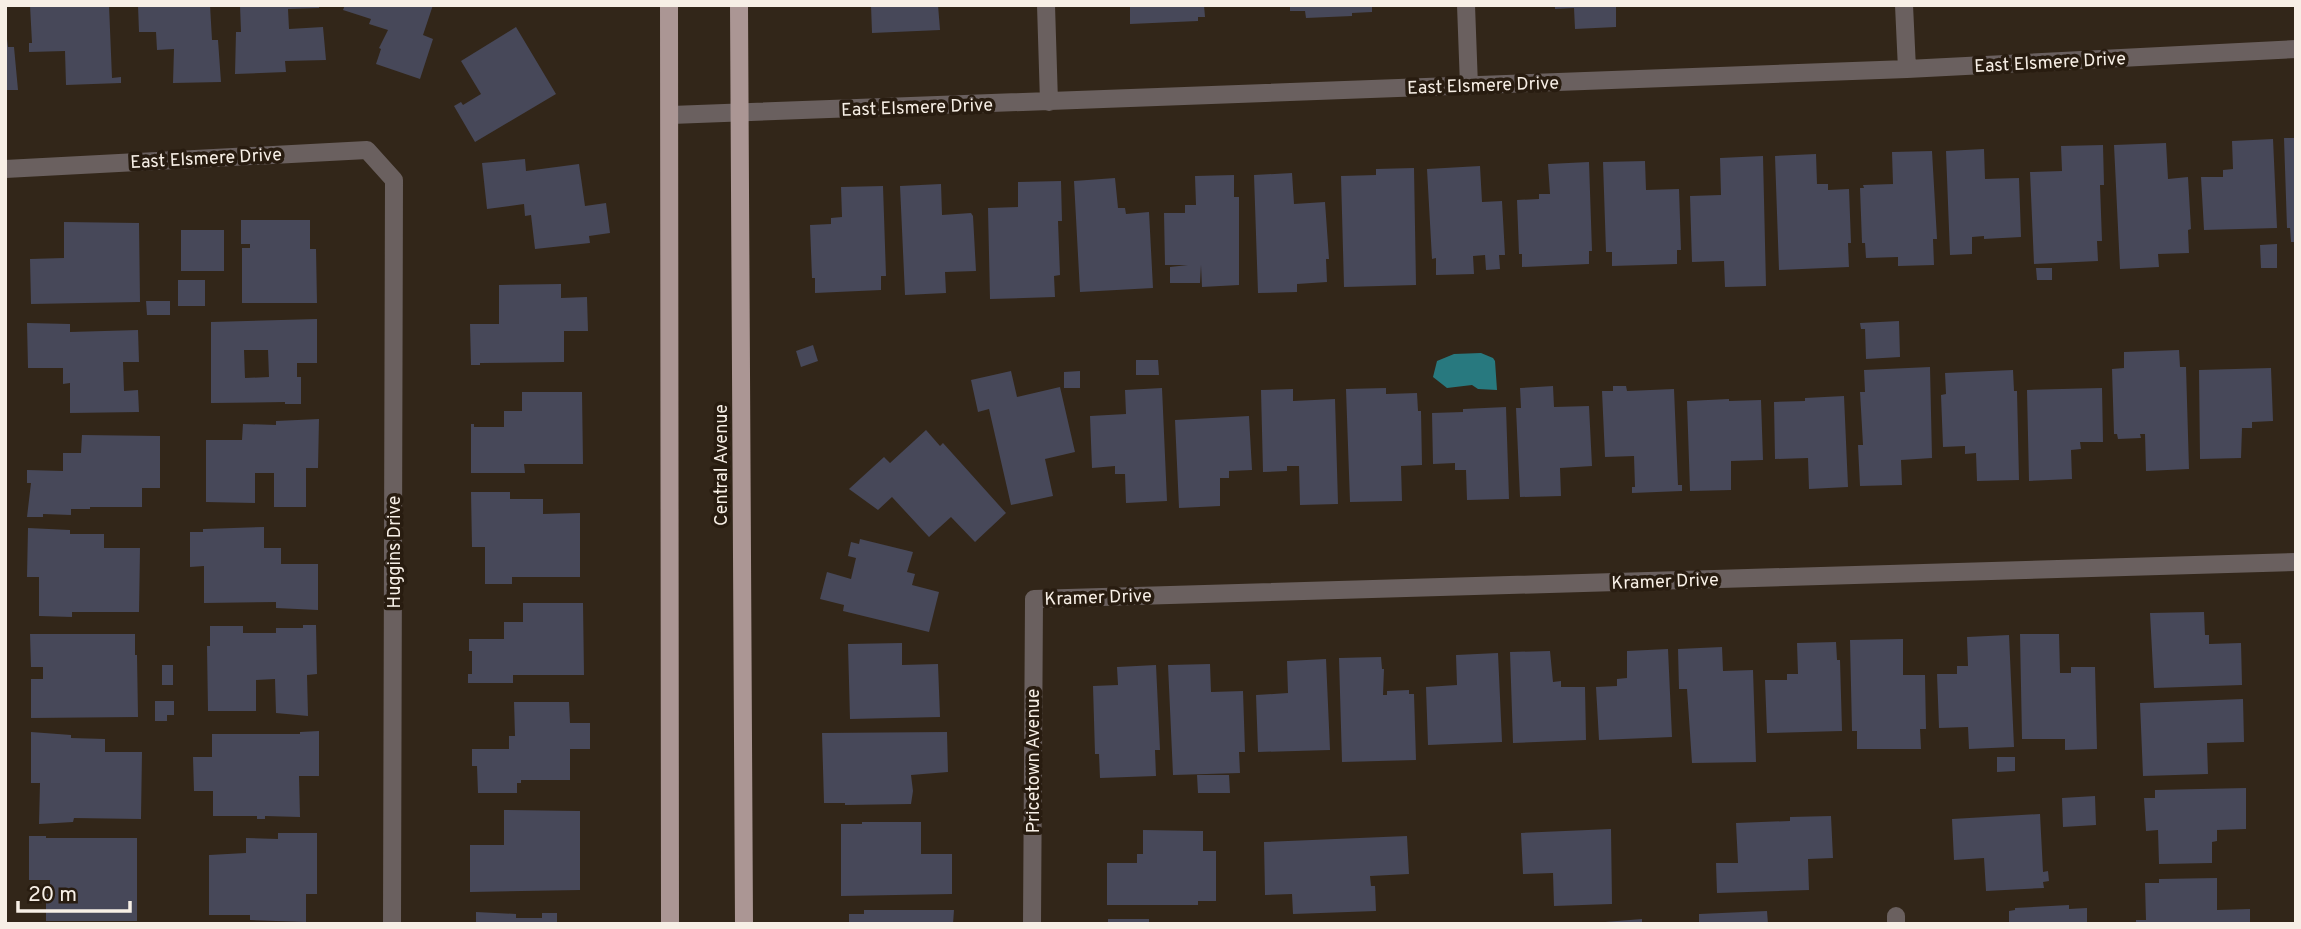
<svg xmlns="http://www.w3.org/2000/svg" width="2301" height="929" viewBox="0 0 2301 929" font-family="Overpass,sans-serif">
	<rect width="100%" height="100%" fill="#322619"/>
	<!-- water -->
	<path fill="#28797f" d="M1481 353 1493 358 1495 361 1497 390 1478 389 1472 385 1447 388 1433 377 1437 361 1454 354Z"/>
	<!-- building -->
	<path fill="#474859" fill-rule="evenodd" d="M30 5H109L112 78 121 77V83L66 85 65 51 29 52V43H32Z
		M138 5H210L212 40H218L221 82 173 83 174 49 157 50 156 32H139Z
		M240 5H319V8L288 9 289 29 323 27 326 60 285 61 286 72 235 74 236 32H241Z
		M345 5H433L423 35 433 39 420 79 376 64 381 49 379 48 388 30 369 24 371 19 343 10Z
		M871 5H938L940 30 872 33Z
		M1130 5H1204L1205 17H1198V21L1130 24Z
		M1290 5H1372V12L1352 13V16L1306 18 1305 11H1290Z
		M1555 5H1616V27L1575 29 1574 8 1555 9Z
		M516 27 556 94 475 142 454 106 461 102 463 105 481 94 461 61Z
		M5 39H7L8 47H14L18 90H5Z
		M2284 138H2296V242H2291L2290 228H2287Z
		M2273 139 2277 228 2204 230 2201 177H2223V170L2233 169 2232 141Z
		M2166 143 2168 179 2188 177 2191 229 2188 230 2189 253 2158 254 2159 267 2120 269 2114 145Z
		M2103 145 2104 185H2100L2102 241H2097L2098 261 2034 264 2030 172 2062 171 2061 146Z
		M1984 149 1985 179 2019 178 2021 237 1984 239V236L1972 237V254L1950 255 1946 151Z
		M1932 151 1937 239H1933L1934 265 1898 266V257L1866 258 1865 243H1862L1860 188H1864L1863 185 1893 184 1892 152Z
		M1816 154 1817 184H1828V190L1849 189 1851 243H1848L1849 267 1779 270 1775 156Z
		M1763 156 1766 286 1725 287 1724 261 1692 262 1690 196 1721 195 1720 158Z
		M525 159 526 171 579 164 585 206 606 203 610 233 589 236 590 243 535 249 531 215 525 216 524 204 487 209 482 163Z
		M1645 161 1646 190 1679 189 1681 250H1677V264L1612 266V252H1606L1603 162Z
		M1589 162 1592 251H1589V264L1522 267V254H1519L1517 200 1539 199V194H1550L1548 164Z
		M1480 166 1482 202 1502 201 1505 255H1499L1500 269 1486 270 1485 255 1473 256 1474 274 1436 275V258L1432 259 1427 169Z
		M1414 168 1416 285 1344 287 1341 176 1376 175V169Z
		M1292 173 1294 204 1325 202 1329 259H1326L1327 282 1297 284V292L1258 293 1254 175Z
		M1234 175V197H1239V285L1202 287 1201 265 1200 283H1170V267L1188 265H1165L1164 213H1185V205H1196L1195 176Z
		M1115 178 1118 208H1125L1126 214 1149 212 1153 288 1080 292 1074 181Z
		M1061 181 1062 221H1058L1060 275 1054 276 1055 297 990 299 988 208 1018 207V182Z
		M941 184 942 215 971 213 973 216 976 271 945 272 946 293 905 295 900 186Z
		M883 186 886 276H881V290L815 293V278H812L810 225 831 224V218L842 217 841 187Z
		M241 220H310V249H316L317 303H242V248H250V244H241Z
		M64 222 139 223 140 302 31 304 30 259 64 258Z
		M181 230H224V271H181Z
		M2277 244V268H2261L2260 245Z
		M2036 268H2052V280H2037Z
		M178 280H205V306H178Z
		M561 284V298L587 297 588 331H564V362L480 363V365H471L470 324H499V285Z
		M146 301H170V315H147Z
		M317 319V363H297V377H301V404H285V402L211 403V322ZM244 350H268L269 377 245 378Z
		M1899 321 1900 357 1866 359 1865 329H1861L1860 323Z
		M27 323 70 324V332L138 330 139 362H123L124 391 138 390 139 412 70 413V383L63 384V368H28Z
		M813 345 818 361 801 367 796 351Z
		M2179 350 2180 367H2186L2189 469 2146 471 2145 434H2140L2141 438 2118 439 2117 434H2114L2112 369 2124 368V352Z
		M1136 360H1158L1159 375H1136Z
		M1930 367 1932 458 1901 460 1902 485 1860 486 1858 445H1863L1860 392H1865L1864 370Z
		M2271 368 2273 421 2252 422V428H2242L2241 458 2200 459 2199 370Z
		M2013 370 2014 391H2017L2019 480 1977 481 1976 453 1965 454V446L1943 447 1941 395 1946 394 1945 373Z
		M1011 371 1017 397 1060 387 1075 452 1045 459 1053 496 1011 505 989 409 978 412 971 380Z
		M1080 371V388H1064V372Z
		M1553 386 1554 407 1589 406 1592 466 1560 468 1561 496 1520 497 1516 408H1521L1520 388Z
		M1613 386H1626L1627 391 1674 389 1678 485H1682V491L1632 493V487H1635L1634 456 1605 457 1602 391H1613Z
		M1162 388 1167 501 1126 503 1125 474H1115V466L1092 468 1090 416 1126 414 1125 390Z
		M1386 388V394L1417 393 1418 411H1421L1422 465 1401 466 1402 501 1350 502 1346 389Z
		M2102 388 2103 442H2080L2081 449 2071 450 2072 479 2029 481 2027 390Z
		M1293 389V401L1335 399 1338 504 1300 505 1299 466H1287V471L1263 472 1261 390Z
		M522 392H582L583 464H524L525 473H471V424H474V427H504V411H522Z
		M1844 396 1848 487 1809 489 1808 458 1775 459 1774 402 1805 401V398Z
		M1729 399V401L1761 400 1763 460 1731 461V490L1690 491 1687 401Z
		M1506 407 1509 499 1467 500 1466 470H1455V463L1433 464 1432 413 1463 412V409Z
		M1249 416 1252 470 1229 471V478H1220V506L1179 508 1175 420Z
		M319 419 318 468H306V507H274V473H255V503L206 502V440H242L243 424 276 425V421Z
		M926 430 940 446 943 443 1006 513 975 542 951 517 929 537 892 497 878 510 849 489 884 457 890 463Z
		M82 435 160 436V488H142V507H90V509H71V515L43 514V517H27L31 483H27V470L63 471V453H81Z
		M471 492H510V499H543V514L580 513V577H512V584H485V547H472Z
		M264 527V548H281V564H318V610L276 608V602L204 603V566L190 567V532H203V529Z
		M28 528 70 530V534H104V548H140L139 612H72V617L39 616V577H27Z
		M860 539 913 552 907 572 915 574 912 585 939 592 929 632 843 611 844 605 820 599 827 572 851 579 856 558 848 556 851 542 859 544Z
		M523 603H583L584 675H513V683H468V674H472V651H469V639H504V622H523Z
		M2204 612 2205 635H2209V644L2241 643 2242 685 2154 688 2150 613Z
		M303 625H316L317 674 307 675 308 716 276 713 275 679 256 680V711H208L207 646H210V626H243V633H276V628H303Z
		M30 634H135V655H137L138 717 31 718V679H43V667H31Z
		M2020 634H2059L2060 673H2071V667H2095L2097 749 2065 750V739H2022Z
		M2009 635 2014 747 1969 749 1968 727 1939 728 1937 674H1957V666H1968L1967 637Z
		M1903 639V675H1925L1926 729H1920L1921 749H1857V731H1852L1850 640Z
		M1836 642 1837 660H1840L1842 731 1767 733 1765 680H1787V674H1798L1797 643Z
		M902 643V665L938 664 940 717 850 719 848 644Z
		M1722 647 1723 671 1753 670 1756 762 1692 763 1687 689H1679L1678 649Z
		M1668 649 1672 737 1599 740 1596 687 1617 686V679L1627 678V651Z
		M1550 651 1553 682 1561 681V687H1585L1586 740 1513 743 1510 652Z
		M1498 653 1502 742 1428 745 1426 687 1457 685 1456 655Z
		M1381 657 1382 669H1384L1383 695H1387V691L1409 690V694H1414L1416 760 1342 762 1339 658Z
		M1326 659 1330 750 1258 752 1256 695 1288 693 1287 661Z
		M1210 664 1211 692 1243 691 1245 752H1239L1240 773 1173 775 1168 665Z
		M162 665H173V685H162Z
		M1156 665 1160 750H1155L1156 776 1100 778 1099 754H1095L1093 686 1118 685 1117 667Z
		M2243 699 2244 742 2207 743 2208 774 2143 776 2140 703Z
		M155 701H174V715H167V721H155Z
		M514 702H569L570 723H590V749H570V780H521V783H517V793H478L477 766H472V749H509V736H515Z
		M319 731V776H299L300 817 265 816V819H257V816H213V791H194L193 757H212V734H300V732Z
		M31 732 71 735V738L105 739V752H142L141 819 74 818 73 822 39 824 40 783H31Z
		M947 732 948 772 911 775 913 791 911 804 845 805V803H824L822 733Z
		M1997 757H2015V771L1997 772Z
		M1197 775H1229L1230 793H1198Z
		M2246 788V829L2217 830V841L2212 842V863L2159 864 2158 830 2146 831 2144 798H2155V790Z
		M2095 796 2096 825 2063 827 2062 798Z
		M504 810 580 811V890L470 892V845H504Z
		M2040 814 2043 872 2048 871 2049 881 2043 882 2044 888 1986 891 1984 858 1954 860 1952 819Z
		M1831 816 1833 858 1808 859 1809 890 1717 893 1716 863H1738L1736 823 1790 821V817Z
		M862 822H921V854H952V894L841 896V824H862Z
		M1611 829 1612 904 1554 906 1553 873 1523 874 1521 833Z
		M1143 830 1203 831V851H1216V901H1198V905H1107V863H1137V854H1143Z
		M278 833H317V894H306V922L250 920V915H209V855L246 853V838L278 839Z
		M29 836H46V838H137V921H46V894H50V880H29Z
		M1407 836 1409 874 1370 876 1371 886H1375L1376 911 1293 914 1292 894 1265 895 1264 842Z
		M2217 878V910L2250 909V924H2136V920H2146L2145 883H2159V879Z
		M2069 905V909L2087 908V924H2009V911L2015 910V908Z
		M864 910H954L953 924H849V914H864Z
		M1767 911 1768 924H1699V914Z
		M476 912 516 914V918H542V913H557V924H476Z
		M1108 919H1149V924H1108Z
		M1642 919V924H1605V922Z"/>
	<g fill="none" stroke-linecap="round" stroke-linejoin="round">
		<!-- street -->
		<path stroke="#6a605f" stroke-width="18" d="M1046 5 1049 102
			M1466 5 1469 86
			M1904 5 1907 69
			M671 115 1907 69 2296 49
			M5 169 367 150 394 180 392 924
			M1896 916V924
			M1032 924 1034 599 2296 562"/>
		<!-- primary -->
		<path stroke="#ab9694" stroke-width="18" d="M669 5 670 924
			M739 5 744 924"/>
	</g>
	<g text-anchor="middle" stroke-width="7" stroke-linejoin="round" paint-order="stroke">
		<!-- street labels -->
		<g font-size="18" fill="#f7efe6" stroke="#281c10">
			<text transform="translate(2050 62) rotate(-3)" y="6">East Elsmere Drive</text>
			<text transform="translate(1483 85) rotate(-2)" y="6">East Elsmere Drive</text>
			<text transform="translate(917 107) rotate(-2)" y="6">East Elsmere Drive</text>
			<text transform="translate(206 158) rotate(-3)" y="6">East Elsmere Drive</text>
			<text transform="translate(721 465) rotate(-90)" y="6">Central Avenue</text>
			<text transform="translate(394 552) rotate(-90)" y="6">Huggins Drive</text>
			<text transform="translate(1665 581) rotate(-2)" y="6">Kramer Drive</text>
			<text transform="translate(1098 597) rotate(-2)" y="6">Kramer Drive</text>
			<text transform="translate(1033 761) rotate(-90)" y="6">Pricetown Avenue</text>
		</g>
	</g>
	<!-- border -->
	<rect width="2301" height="929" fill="none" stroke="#f7efe6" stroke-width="14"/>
	<!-- scale -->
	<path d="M18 901v10h112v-10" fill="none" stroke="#f7efe6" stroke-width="3.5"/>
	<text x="28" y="901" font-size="21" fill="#f7efe6" stroke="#281c10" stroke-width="5" paint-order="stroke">20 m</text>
</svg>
